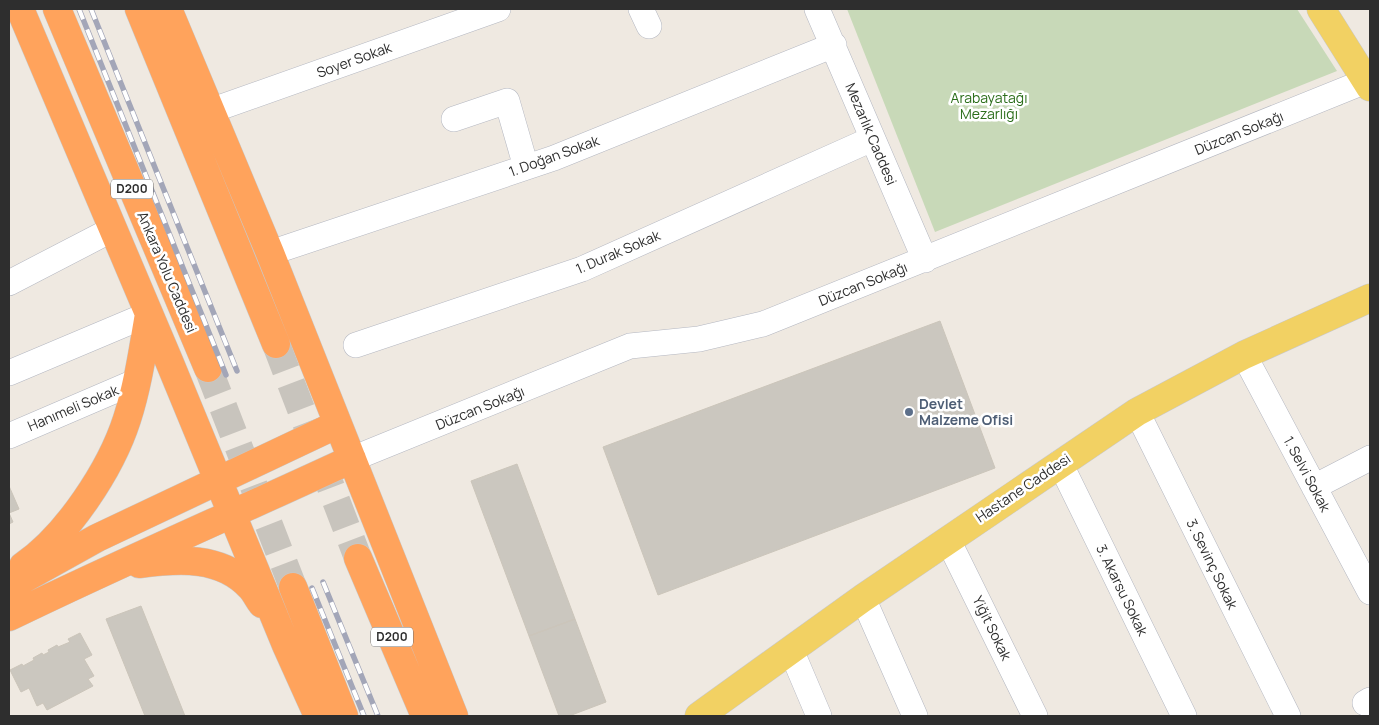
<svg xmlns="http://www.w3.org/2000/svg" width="1379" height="725" viewBox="0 0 1379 725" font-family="Manrope,sans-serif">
	<rect width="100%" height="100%" fill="#efe9e1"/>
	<!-- cemetery -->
	<path fill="#c8d9b8" d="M847 9H1297L1337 71 935 232Z"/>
	<!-- building -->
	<path fill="#cbc7bf" stroke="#cbc5ba" d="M940 321 995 468 658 595 603 447Z
		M517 464 575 619 529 636 471 481Z
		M9 486 19 509 9 513 13 522 9 524Z
		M141 606 185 716H145L106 619Z
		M575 619 606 702 569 716H559L529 636Z
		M80 633 92 655 84 659 94 676 88 679 93 686 47 710 43 703 37 706 29 688 21 692 10 670 22 664 23 666 34 660 33 658 42 653 43 655 49 652 48 650 57 645 58 647 70 642 68 639Z"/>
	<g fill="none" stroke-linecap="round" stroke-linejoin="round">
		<!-- highway-tunnel -->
		<path stroke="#c8c4bd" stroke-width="28" stroke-dasharray="28 14" stroke-linecap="butt" d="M276 344 358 558
			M208 368 293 587"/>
		<!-- minor casing -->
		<g stroke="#b4b7c1" stroke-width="26">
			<path id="minor" d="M641 9 649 26
				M817 9 925 260
				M210 111 498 9
				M454 119 507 101 526 167
				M270 253 554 158 834 45
				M9 283 113 229
				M356 345 582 269 872 139
				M1244 355 1370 592
				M9 373 149 314
				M1137 412 1288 716
				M9 436 137 381
				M352 459 630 346 699 339 763 324 1366 81
				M1060 463 1184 716
				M1314 487 1370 458
				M948 540 1035 716
				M863 598 915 716
				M791 650 819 716
				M1365 703 1370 700"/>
		</g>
		<!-- major casing -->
		<g stroke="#c9c9c9" stroke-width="29">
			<path id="major" d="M1321 9 1370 87
				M699 716 863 598 1137 412 1244 355 1370 298"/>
		</g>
		<!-- highway casing -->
		<g stroke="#c9c9c9" stroke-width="29">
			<path id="highway" d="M20 9 169 361 286 645 318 716
				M57 9 208 368
				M139 9 276 344
				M168 9 270 253 454 716
				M358 558 425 716
				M139 564C177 559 222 555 251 588 255 592 258 599 262 604
				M23 566C67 536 111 469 127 419 138 385 143 349 149 314
				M9 587 97 538 338 424
				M293 587 344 716
				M9 617C122 562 238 512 352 459"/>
		</g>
		<!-- minor -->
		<use href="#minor" stroke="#fff" stroke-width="25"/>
		<!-- major -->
		<use href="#major" stroke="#f2d163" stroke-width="28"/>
		<!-- highway -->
		<use href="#highway" stroke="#ffa35c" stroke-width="28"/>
		<!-- rail casing -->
		<g stroke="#a3a6b8" stroke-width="5.5">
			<path id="rail" d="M79 9 226 375
				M91 9 237 371
				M323 582 378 716
				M312 588 364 716"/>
		</g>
		<!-- rail -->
		<use href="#rail" stroke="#fff" stroke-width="4" stroke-dasharray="11" stroke-linecap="butt"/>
	</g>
	<!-- markers -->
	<circle fill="#5c6f8a" stroke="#fff" stroke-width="2" cx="909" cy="412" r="5"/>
	<g text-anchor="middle" stroke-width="5" stroke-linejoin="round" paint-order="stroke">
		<!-- shield labels -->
		<g fill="#fff" stroke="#6d6d6d" stroke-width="1">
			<rect x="111" y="179.5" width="42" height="19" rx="4"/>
			<rect x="371" y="627.5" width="42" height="19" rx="4"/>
		</g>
		<g font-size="12" font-weight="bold" fill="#2e2e2e">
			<text x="132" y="193">D200</text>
			<text x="392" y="641">D200</text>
		</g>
		<!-- street labels -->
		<g font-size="14" fill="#2e2e2e" stroke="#fff">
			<text transform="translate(354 60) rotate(-20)" y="5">Soyer Sokak</text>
			<text transform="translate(1239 133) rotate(-22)" y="5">Düzcan Sokağı</text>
			<text transform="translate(871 134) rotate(67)" y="5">Mezarlık Caddesi</text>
			<text transform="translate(554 156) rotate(-20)" y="5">1. Doğan Sokak</text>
			<text transform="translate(618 252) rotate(-23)" y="5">1. Durak Sokak</text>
			<text transform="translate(167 272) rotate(67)" y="5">Ankara Yolu Caddesi</text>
			<text transform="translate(863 284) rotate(-22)" y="5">Düzcan Sokağı</text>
			<text transform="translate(73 408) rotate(-23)" y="5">Hanımeli Sokak</text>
			<text transform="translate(480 408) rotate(-22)" y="5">Düzcan Sokağı</text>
			<text transform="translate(1307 474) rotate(62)" y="5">1. Selvi Sokak</text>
			<text transform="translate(1023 488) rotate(-34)" y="5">Hastane Caddesi</text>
			<text transform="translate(1212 564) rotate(64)" y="5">3. Sevinç Sokak</text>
			<text transform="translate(1122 590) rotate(64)" y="5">3. Akarsu Sokak</text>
			<text transform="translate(992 628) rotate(64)" y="5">Yiğit Sokak</text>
		</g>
		<!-- park labels -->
		<g font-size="14" fill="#2c6e1b" stroke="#fff">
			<text x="989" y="103">Arabayatağı<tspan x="989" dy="16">Mezarlığı</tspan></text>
		</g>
		<!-- service labels -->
		<g font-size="14" font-weight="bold" fill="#4e5e75" stroke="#fff" text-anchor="start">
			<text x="919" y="409">Devlet<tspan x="919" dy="16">Malzeme Ofisi</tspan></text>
		</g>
	</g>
	<!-- border -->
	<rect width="1379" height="725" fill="none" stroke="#2e2e2e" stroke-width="20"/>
</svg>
